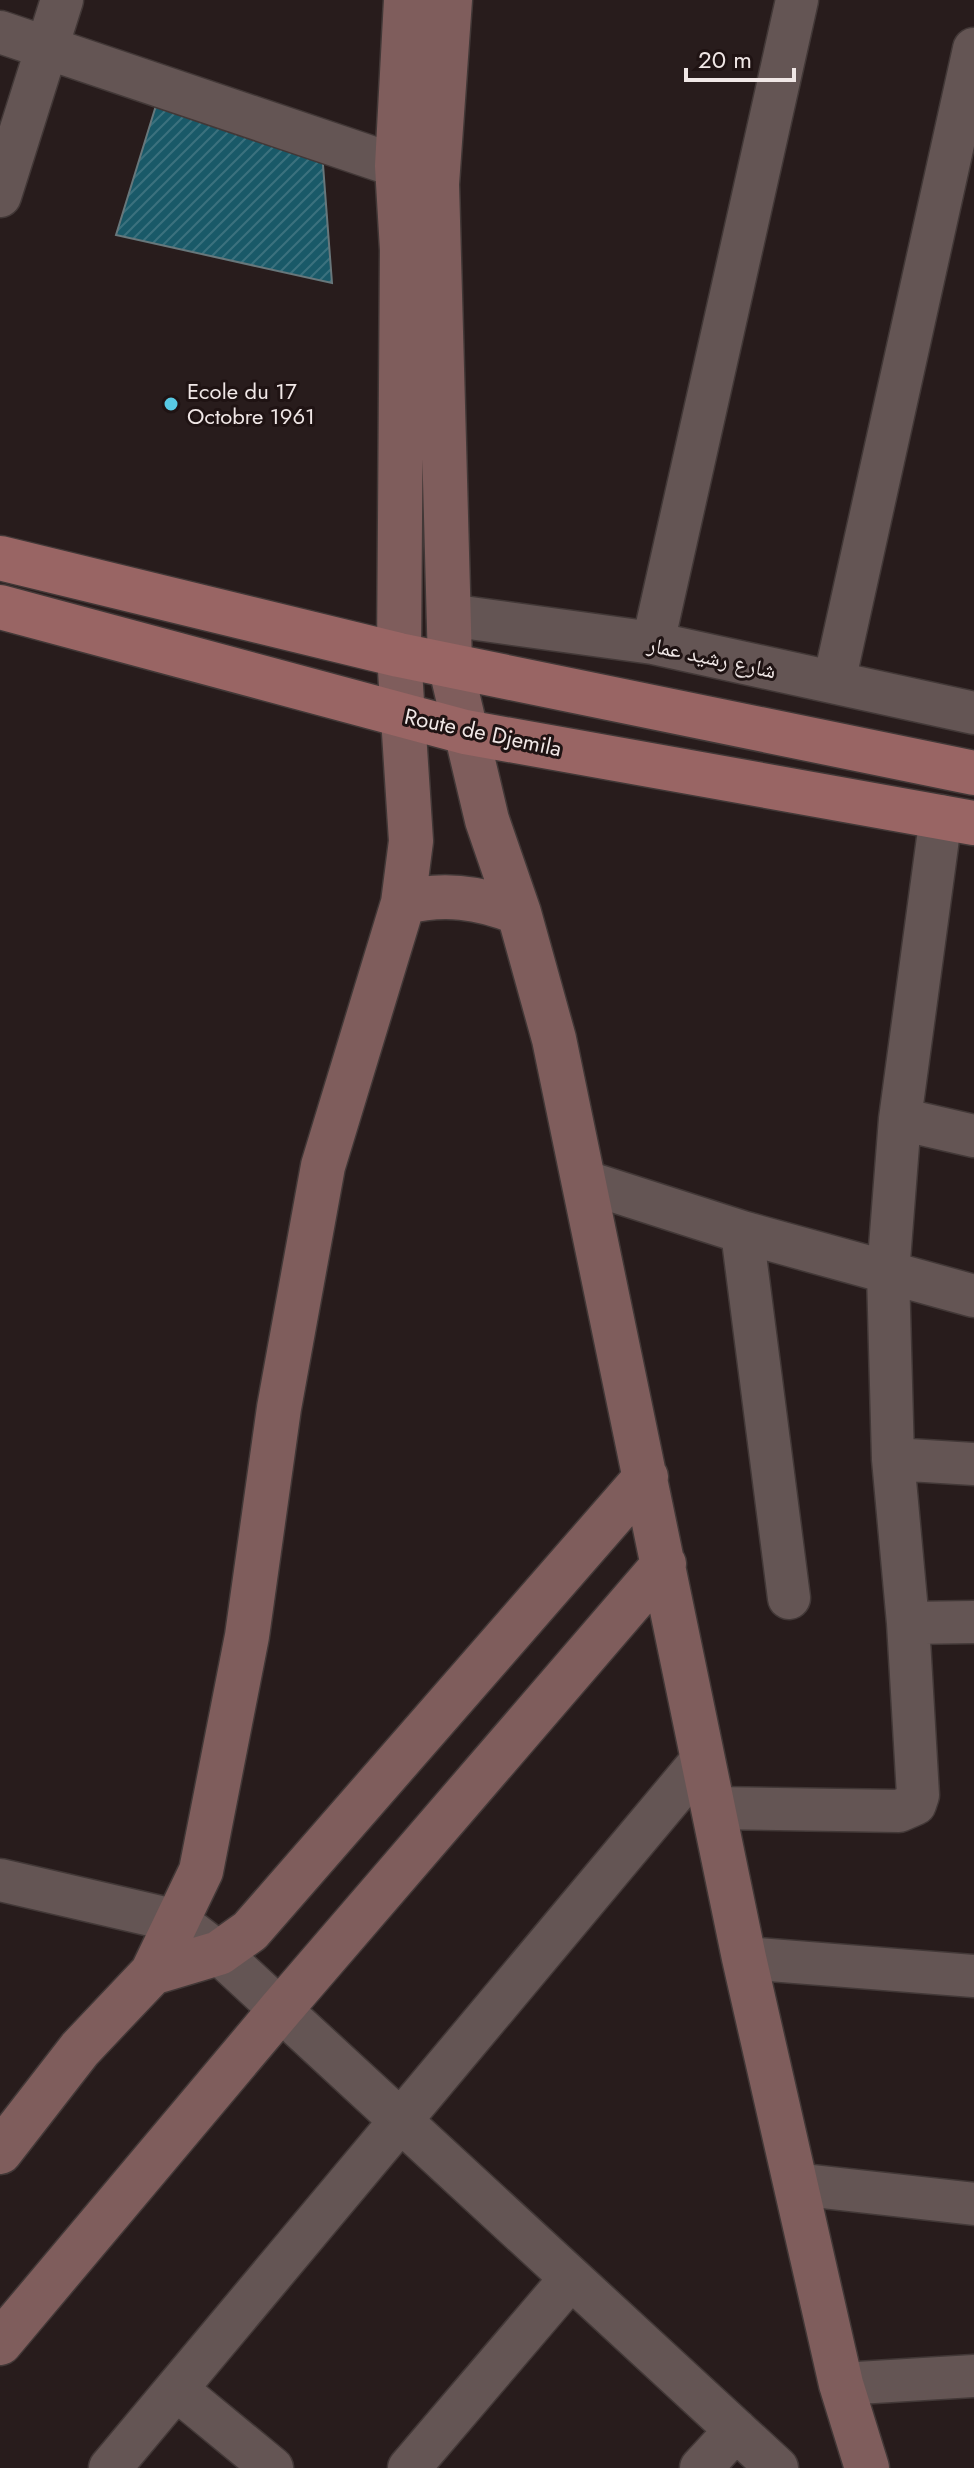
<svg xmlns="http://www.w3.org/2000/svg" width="974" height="2468" viewBox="0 0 974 2468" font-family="Jost,'Noto Naskh Arabic',sans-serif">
	<defs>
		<pattern id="building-hatch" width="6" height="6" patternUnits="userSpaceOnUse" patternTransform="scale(2)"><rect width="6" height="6" fill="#195968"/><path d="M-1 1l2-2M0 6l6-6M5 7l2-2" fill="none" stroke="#3b717e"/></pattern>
	</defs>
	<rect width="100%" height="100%" fill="#281c1c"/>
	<!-- building -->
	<path fill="url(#building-hatch)" stroke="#67777b" stroke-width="2" d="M162 86 322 152 332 283 116 235Z"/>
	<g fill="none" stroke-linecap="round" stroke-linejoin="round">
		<!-- street casing -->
		<g stroke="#423837" stroke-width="45">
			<path id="street" d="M0 32 397 166 430 181
				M0 196 62 0
				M448 615 653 643 974 713
				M653 643 797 0
				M834 682 974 49
				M900 1119 974 1136
				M583 1181 742 1232 974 1296
				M742 1232 789 1598
				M893 1459 974 1464
				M908 1623 974 1622
				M714 1808 899 1811 915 1804 918 1795 908 1623 893 1459 888 1273 900 1119 941 816
				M0 1880 177 1921 219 1953 777 2468
				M744 1958 974 1976
				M795 2184 974 2204
				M841 2384 974 2376
				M176 2389 272 2468
				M110 2468 703 1759
				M409 2468 571 2278
				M701 2468 736 2430"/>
		</g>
		<!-- secondary casing -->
		<g stroke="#423837" stroke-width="47">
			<path id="secondary" d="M450 0 437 184 450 664 487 820 519 913 554 1039 744 1958 841 2384 867 2468
				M403 903C443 892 480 897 519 913
				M152 1973 219 1953 250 1931 646 1477
				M0 2152 80 2049 152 1973 201 1871 247 1636 279 1408 323 1166 403 903 411 841 399 655 402 250 397 166 406 0
				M0 2343 280 2010 664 1564"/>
		</g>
		<!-- primary casing -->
		<g stroke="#423837" stroke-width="47">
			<path id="primary" d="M0 558 399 655 974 773
				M0 607 465 732 974 823"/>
		</g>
		<!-- street -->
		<use href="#street" stroke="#645554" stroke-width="42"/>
		<!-- secondary -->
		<use href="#secondary" stroke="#7f5d5c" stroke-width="44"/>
		<!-- primary -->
		<use href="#primary" stroke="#996564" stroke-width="44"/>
	</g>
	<!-- markers -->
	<circle fill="#58c9e3" stroke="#1f1313" stroke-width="3" cx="171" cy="404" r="8"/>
	<g text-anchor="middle" stroke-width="6" stroke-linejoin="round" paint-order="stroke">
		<!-- poi labels -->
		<g font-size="22" fill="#f0e7e6" stroke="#1f1313" text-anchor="start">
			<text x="187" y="399">Ecole du 17<tspan x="187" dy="25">Octobre 1961</tspan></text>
		</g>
		<!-- street labels -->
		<g font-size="22" fill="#f0e7e6" stroke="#1f1313">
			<text transform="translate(712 657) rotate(12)" y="8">شارع رشيد عمار</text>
			<text transform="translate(483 732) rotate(12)" y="8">Route de Djemila</text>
		</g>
	</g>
	<!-- scale -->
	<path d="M686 68v12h108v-12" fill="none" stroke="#f0e7e6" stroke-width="4"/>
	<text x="698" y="68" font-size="24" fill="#f0e7e6" stroke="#1f1313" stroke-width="6" paint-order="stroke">20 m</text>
</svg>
